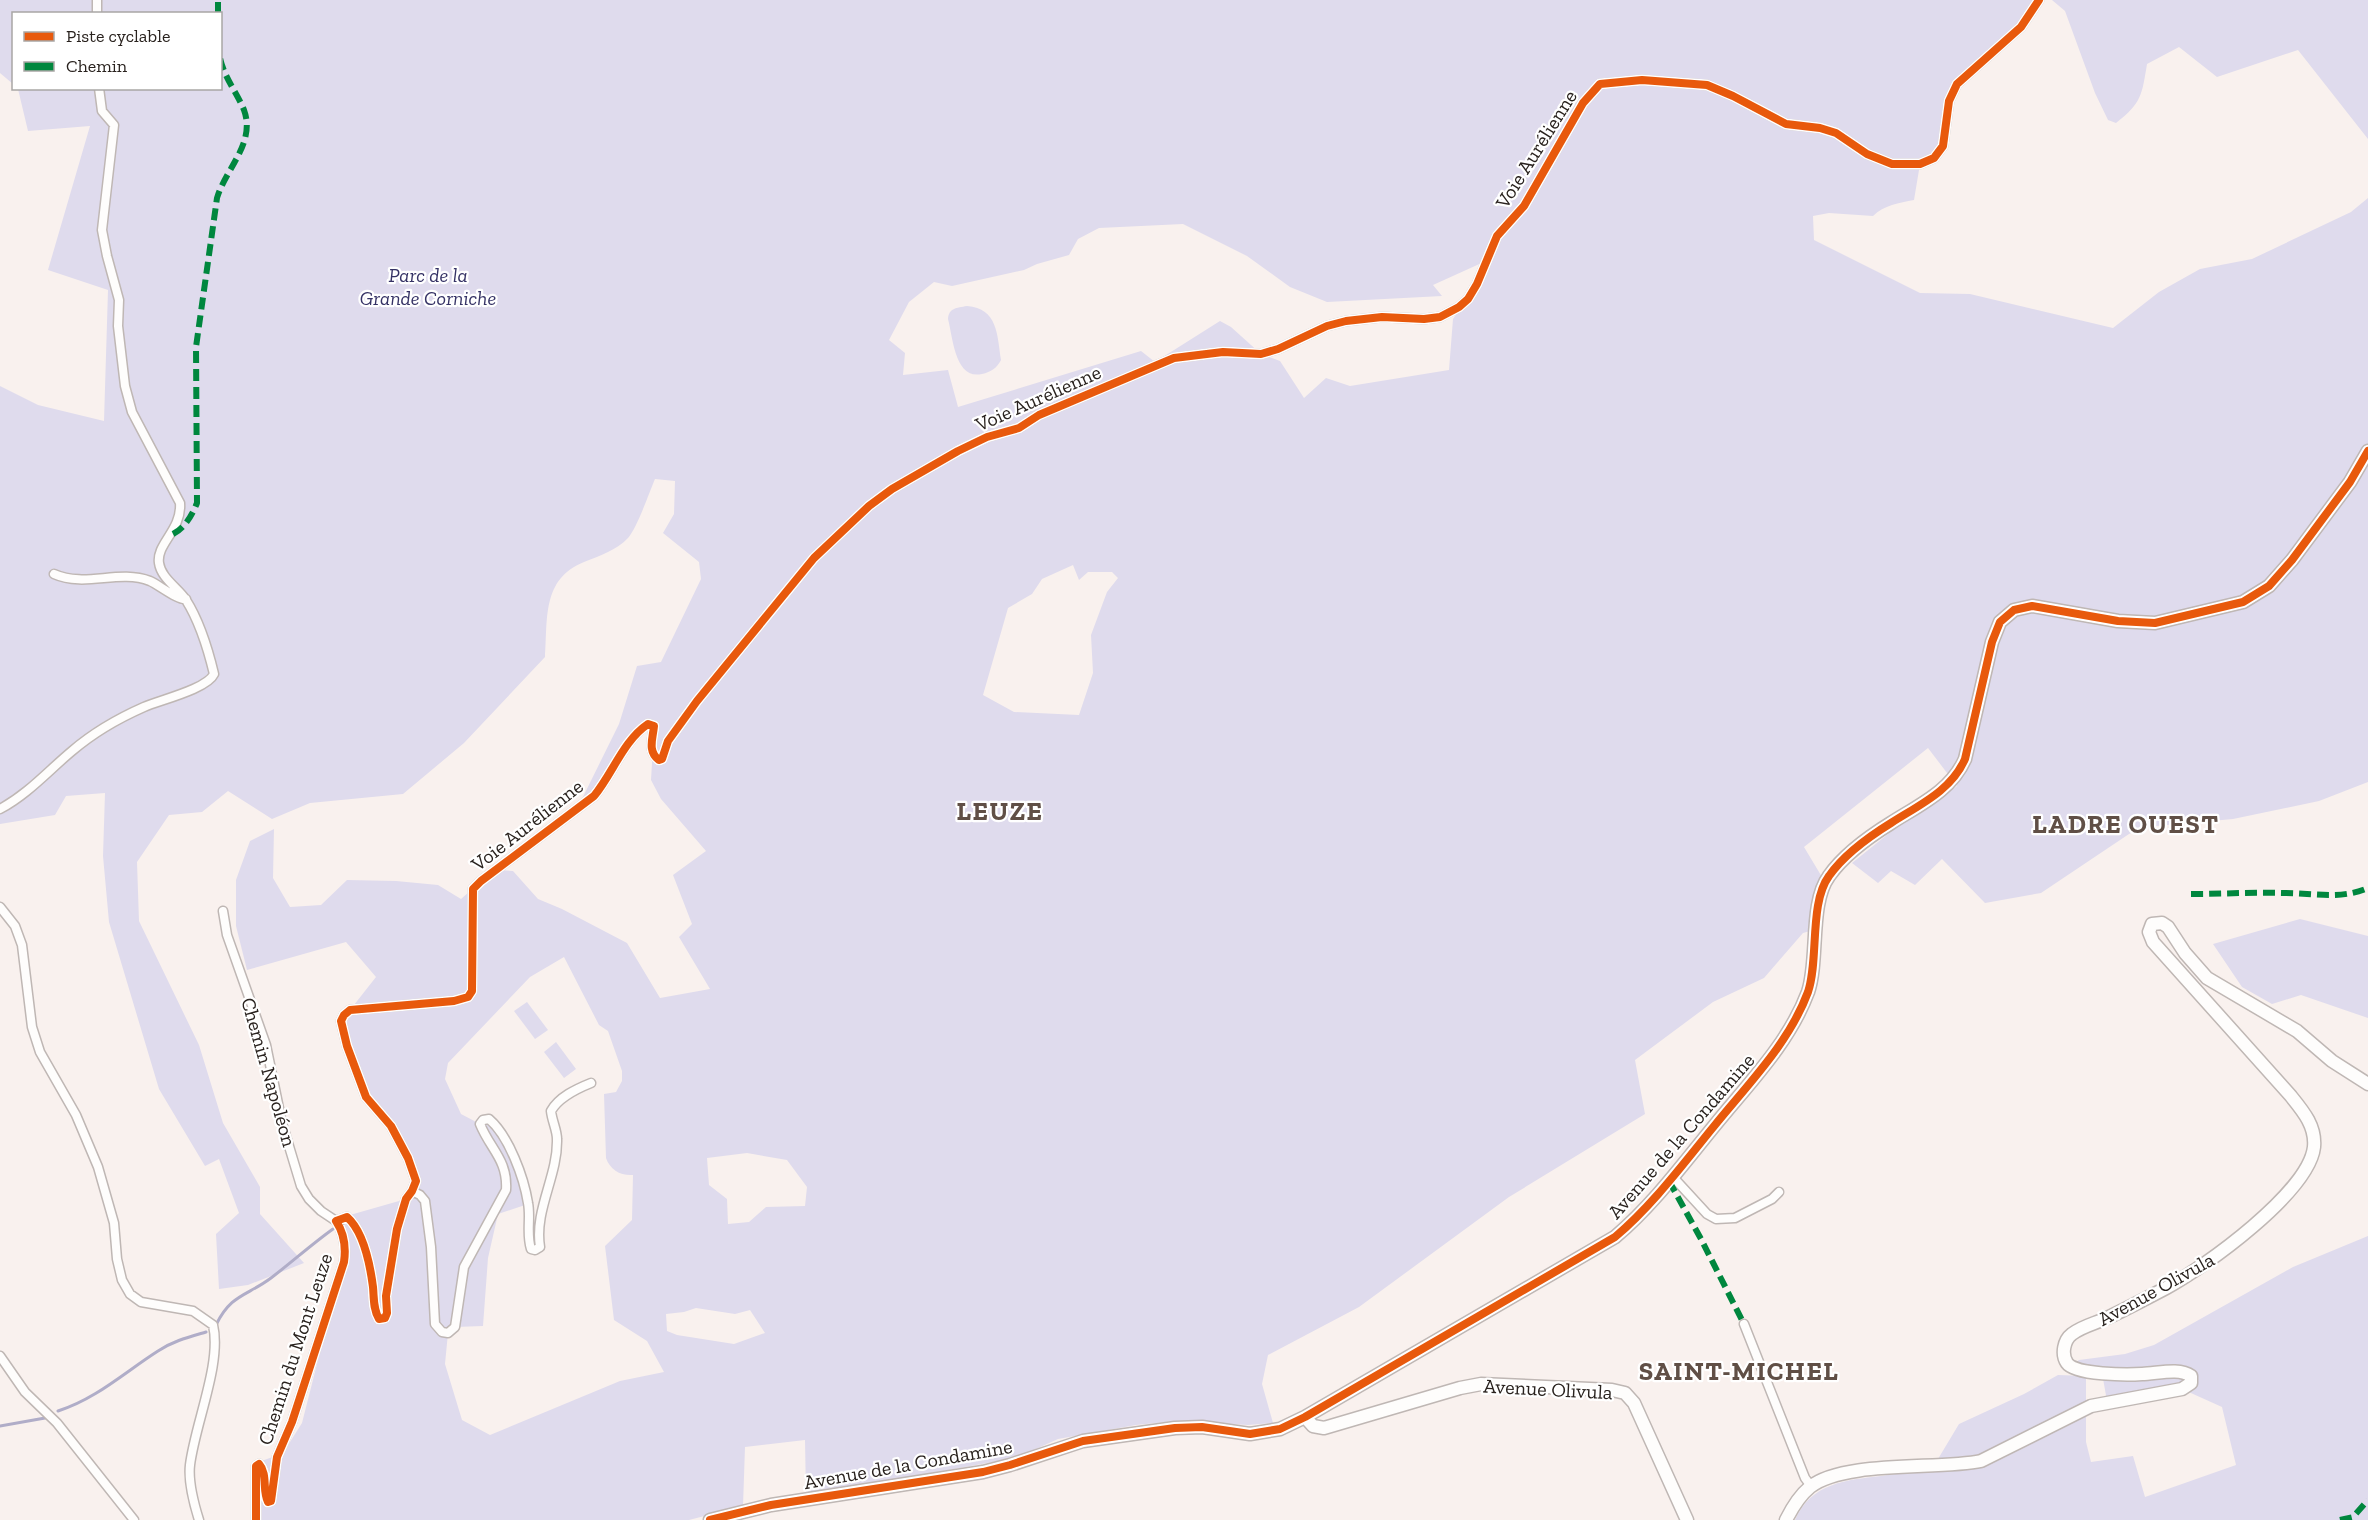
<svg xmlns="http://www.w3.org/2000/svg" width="2368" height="1520" viewBox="0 0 2368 1520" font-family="'Zilla Slab',serif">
	<rect width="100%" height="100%" fill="#f9f1ee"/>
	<!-- green -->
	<path fill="#dfdbed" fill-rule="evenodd" d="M0 0H2043L2027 18 1957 84 1949 101 1943 146 1920 164 1914 200C1899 203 1884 205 1873 216L1829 213 1813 216 1814 240 1920 293 1970 294 2113 328 2159 292 2200 269 2252 259 2351 212 2368 198V782L2319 801 2233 819 2145 827 2129 834 2041 893 1985 903 1942 859 1915 885 1891 871 1878 883 1852 863 1893 830 1933 805 1957 786 1928 748 1804 847 1822 877 1815 893 1810 931 1803 933 1764 978 1713 1002 1635 1060 1645 1114 1509 1197 1359 1307 1268 1355 1262 1384 1273 1423 1248 1425 1175 1421 1136 1425 1058 1439 1027 1453 998 1461 806 1496 805 1440 745 1447 743 1506 689 1520H256L259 1462 283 1453 302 1423 346 1250 340 1227 343 1217 406 1199 416 1181 408 1158 366 1097 338 1017 350 1010 376 977 346 942 247 970 236 926V880L250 841 274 829 273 878 290 907 321 905 347 880 396 881 438 885 461 899 494 870 513 871 538 899 562 909 627 943 660 998 710 989 679 937 692 924 673 875 706 851 661 799 651 780 654 729 641 728 606 781 579 805 619 724 637 666 661 662 701 579 699 562 663 533 674 514 675 481 655 479C649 493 637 528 628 538 617 550 599 556 584 562 541 579 548 621 545 657L464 743 403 794 310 803 272 819 228 791 202 812 169 815 137 862 139 921 199 1045 223 1123 260 1187V1214L304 1263 248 1285 219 1289 216 1234 239 1213 219 1159 205 1166 159 1089 109 922 103 856 105 793 66 796 55 815 0 824V386L38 405 104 421 108 290 48 270 90 126 28 131 18 89 220 88V14H14L13 84 0 73ZM1183 224 1247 256 1290 287 1327 302 1442 296 1433 285 1486 261 1475 286 1453 319 1449 370 1350 386 1326 378 1304 398 1280 361 1261 354 1231 327 1220 321 1155 362 1141 351 958 407 948 370 903 375 905 353 889 340 909 302 934 282 952 286 1024 270 1037 264 1069 255 1078 239 1099 228ZM1073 565 1079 580 1088 572H1112L1118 578 1107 592 1091 635 1093 673 1079 715 1014 712 983 695 1008 608 1032 594 1042 579ZM564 957 599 1025 608 1031 622 1071V1081L616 1092 604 1094 606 1158C610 1170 621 1176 633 1175L632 1220 605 1246 614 1320 647 1341 664 1372 620 1381 490 1435 462 1420 445 1364 448 1333 455 1327 483 1326 488 1258 498 1214 528 1204 511 1152 489 1119 480 1124 461 1114 445 1079 448 1063 530 977ZM747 1153 787 1160 807 1187 805 1206 766 1207 749 1222 728 1224 727 1199 709 1185 707 1158ZM696 1308 735 1314 750 1310 765 1333 734 1344 677 1335 667 1331 666 1314 684 1312Z
		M2052 0H2368V139L2298 50 2217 77 2179 47 2147 64C2142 94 2142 103 2116 123L2108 120 2095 93 2065 11Z
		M967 306C998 309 997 334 1001 360 997 368 991 372 982 374 955 380 953 338 948 319 949 308 956 308 967 306Z
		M2300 919 2368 936V1018L2301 995 2272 1004 2242 987 2213 944Z
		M527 1002 548 1030 535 1039 514 1011Z
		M556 1042 576 1069 564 1078 544 1052Z
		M2368 1236V1520H1795C1811 1483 1846 1480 1881 1476 1898 1474 1915 1471 1932 1469L1959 1424 2024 1394 2058 1375 2086 1376V1442L2091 1462 2133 1456 2145 1497 2236 1465 2222 1407 2182 1389 2107 1401 2102 1373 2070 1366 2079 1360 2125 1354 2154 1345 2293 1267Z"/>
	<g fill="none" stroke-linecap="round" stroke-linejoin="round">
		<!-- stream -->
		<path stroke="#b0adc8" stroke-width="3" d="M216 1325C231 1294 247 1296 271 1278 292 1262 312 1244 333 1229
			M58 1411C96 1399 125 1372 158 1351 173 1341 189 1337 206 1332
			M0 1426 45 1418"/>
		<!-- street casing -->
		<g stroke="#bfb7b4" stroke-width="11">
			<path id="street" d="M97 14V0
				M54 574C86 588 118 569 150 581 159 585 179 601 186 599
				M0 809C28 794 48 771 72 751 93 733 119 718 144 707 160 700 207 689 214 674 208 649 200 622 186 600 178 588 161 578 159 563 156 544 182 530 180 503L132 412 125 386 118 326 119 300 107 256 102 230 114 125 102 111 99 88
				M0 907 15 926 22 945 32 1027 40 1052 76 1115 98 1167 114 1223 117 1259 122 1280 130 1294 141 1302 193 1311 213 1325C222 1363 195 1424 190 1465 188 1482 194 1504 199 1520
				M223 911 227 935 266 1045 282 1123 301 1186 309 1199 321 1211 336 1221
				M1673 1177 1707 1214 1716 1219 1735 1218 1772 1199 1779 1192
				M412 1191 420 1195 425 1201 431 1247 435 1324 442 1332 448 1333 455 1327 464 1267 506 1190C508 1160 490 1149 480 1124L483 1120 489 1119C509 1136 524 1178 528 1203 531 1218 526 1234 531 1249L535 1250 540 1247C534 1210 558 1176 557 1139 557 1130 552 1121 551 1111 559 1097 576 1089 591 1083
				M1744 1324 1805 1478 1811 1486
				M0 1356 25 1392 57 1423 134 1520
				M256 1520V1466L259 1464C268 1474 262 1490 268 1502L271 1501 277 1457 292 1422 344 1262C346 1248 344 1233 336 1221L347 1217C364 1232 370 1264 373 1287 374 1297 373 1309 379 1319L385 1318 387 1313 386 1296 397 1229 406 1199 412 1191 416 1181 408 1158 391 1126 366 1097 347 1046 341 1021 344 1015 350 1010 454 1001 468 997 472 991 473 889 481 881 594 796C613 773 623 741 648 724L654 726C653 738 647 751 659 760L662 759 668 741 697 701 814 558 869 506 892 489 958 451 987 437 1019 428 1039 415 1174 358 1223 352 1261 354 1278 349 1327 326 1346 321 1382 317 1424 319 1440 317 1459 307 1468 299 1477 284 1497 236 1524 206 1583 103 1600 84 1642 80 1707 85 1733 96 1786 124 1820 128 1836 133 1867 154 1892 164H1920L1934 158 1943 146 1949 101 1957 84 2021 27 2039 0"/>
		</g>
		<!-- secondary casing -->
		<g stroke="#bfb7b4" stroke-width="15">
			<path id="secondary" d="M1305 1417 1313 1426 1324 1428 1460 1388 1481 1384 1612 1390 1625 1393 1634 1403 1687 1520
				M710 1520 771 1505 983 1472 1010 1465 1083 1441 1175 1428 1202 1427 1250 1434 1280 1429 1305 1417 1615 1237C1653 1205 1683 1164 1715 1125 1749 1083 1789 1043 1808 992 1819 960 1809 903 1829 876 1843 856 1870 836 1891 823 1919 805 1951 791 1965 759L1992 642 2000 622 2014 610 2032 606 2118 621 2155 623 2243 602 2269 586 2292 560 2350 482 2368 451
				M1786 1520C1792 1508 1799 1496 1810 1487 1844 1460 1939 1470 1981 1461L2091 1406 2182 1389 2191 1383V1376C2179 1367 2156 1374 2142 1374 2128 1375 2075 1375 2067 1363 2061 1354 2064 1340 2072 1334 2082 1326 2097 1323 2109 1317 2128 1308 2147 1298 2166 1288 2205 1267 2309 1192 2314 1147 2316 1126 2303 1111 2290 1095L2153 942 2149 932 2152 924 2162 923 2168 927 2185 953 2207 978 2297 1031 2332 1061 2368 1084"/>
		</g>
		<!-- street -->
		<use href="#street" stroke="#fefdfc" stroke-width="8"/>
		<!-- secondary -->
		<use href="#secondary" stroke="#fefdfc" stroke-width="12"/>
		<!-- quiet -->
		<path stroke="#00873e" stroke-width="6" stroke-dasharray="12 6" stroke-linecap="butt" d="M218 14V0
			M173 534C185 528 192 515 197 503L196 347 217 198C226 168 256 143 244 110 237 93 224 77 220 58
			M2191 894C2223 894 2254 892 2285 893 2314 893 2340 900 2368 888
			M1669 1181 1701 1239 1744 1324
			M2340 1520 2353 1517 2368 1500"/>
		<!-- cycleway casing -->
		<g stroke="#fff" stroke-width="11">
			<path id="cycleway" d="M256 1520V1466L259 1464C268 1474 262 1490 268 1502L271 1501 277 1457 292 1422 344 1262C346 1248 344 1233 336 1221L347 1217C364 1232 370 1264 373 1287 374 1297 373 1309 379 1319L385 1318 387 1313 386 1296 397 1229 406 1199 412 1191 416 1181 408 1158 391 1126 366 1097 347 1046 341 1021 344 1015 350 1010 454 1001 468 997 472 991 473 889 481 881 594 796C613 773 623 741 648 724L654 726C653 738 647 751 659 760L662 759 668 741 697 701 814 558 869 506 892 489 958 451 987 437 1019 428 1039 415 1174 358 1223 352 1261 354 1278 349 1327 326 1346 321 1382 317 1424 319 1440 317 1459 307 1468 299 1477 284 1497 236 1524 206 1583 103 1600 84 1642 80 1707 85 1733 96 1786 124 1820 128 1836 133 1867 154 1892 164H1920L1934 158 1943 146 1949 101 1957 84 2021 27 2039 0
				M710 1520 771 1505 983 1472 1010 1465 1083 1441 1175 1428 1202 1427 1250 1434 1280 1429 1305 1417 1615 1237C1653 1205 1683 1164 1715 1125 1749 1083 1789 1043 1808 992 1819 960 1809 903 1829 876 1843 856 1870 836 1891 823 1919 805 1951 791 1965 759L1992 642 2000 622 2014 610 2032 606 2118 621 2155 623 2243 602 2269 586 2292 560 2350 482 2368 451"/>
		</g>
		<!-- cycleway -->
		<use href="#cycleway" stroke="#e8590c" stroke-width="8"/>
	</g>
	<g text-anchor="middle" stroke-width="4.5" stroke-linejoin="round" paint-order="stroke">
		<!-- street labels -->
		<g font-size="20" fill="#29221e" stroke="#fff">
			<text transform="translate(1536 149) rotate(-58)" y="7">Voie Aurélienne</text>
			<text transform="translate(1038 398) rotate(-24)" y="7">Voie Aurélienne</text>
			<text transform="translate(527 825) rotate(-38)" y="7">Voie Aurélienne</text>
			<text transform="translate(269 1072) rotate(74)" y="7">Chemin Napoléon</text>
			<text transform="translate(1681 1136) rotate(-49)" y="7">Avenue de la Condamine</text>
			<text transform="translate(2156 1289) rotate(-29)" y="7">Avenue Olivula</text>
			<text transform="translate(295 1349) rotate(-72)" y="7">Chemin du Mont Leuze</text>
			<text transform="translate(1548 1389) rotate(3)" y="7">Avenue Olivula</text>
			<text transform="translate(908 1464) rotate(-10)" y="7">Avenue de la Condamine</text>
		</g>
		<!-- park labels -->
		<g font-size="20" font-style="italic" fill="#353265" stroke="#fff">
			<text x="428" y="282">Parc de la<tspan x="428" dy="23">Grande Corniche</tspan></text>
		</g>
		<!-- district labels -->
		<g font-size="26" font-weight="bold" letter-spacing="1.5" fill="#604f46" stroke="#fff">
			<text x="1000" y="820">LEUZE</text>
			<text x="2126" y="833">LADRE OUEST</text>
			<text x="1739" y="1380">SAINT-MICHEL</text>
		</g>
	</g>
	<!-- legend -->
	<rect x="12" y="12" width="210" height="78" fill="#ffffff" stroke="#a9a7a5" stroke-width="1.5"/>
	<rect x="24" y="32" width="30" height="9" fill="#e8590c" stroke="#a9a7a5" stroke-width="1.5"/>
	<text x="66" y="42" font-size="18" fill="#29221e">Piste cyclable</text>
	<rect x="24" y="62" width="30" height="9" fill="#00873e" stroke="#a9a7a5" stroke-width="1.5"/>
	<text x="66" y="72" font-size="18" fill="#29221e">Chemin</text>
</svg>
